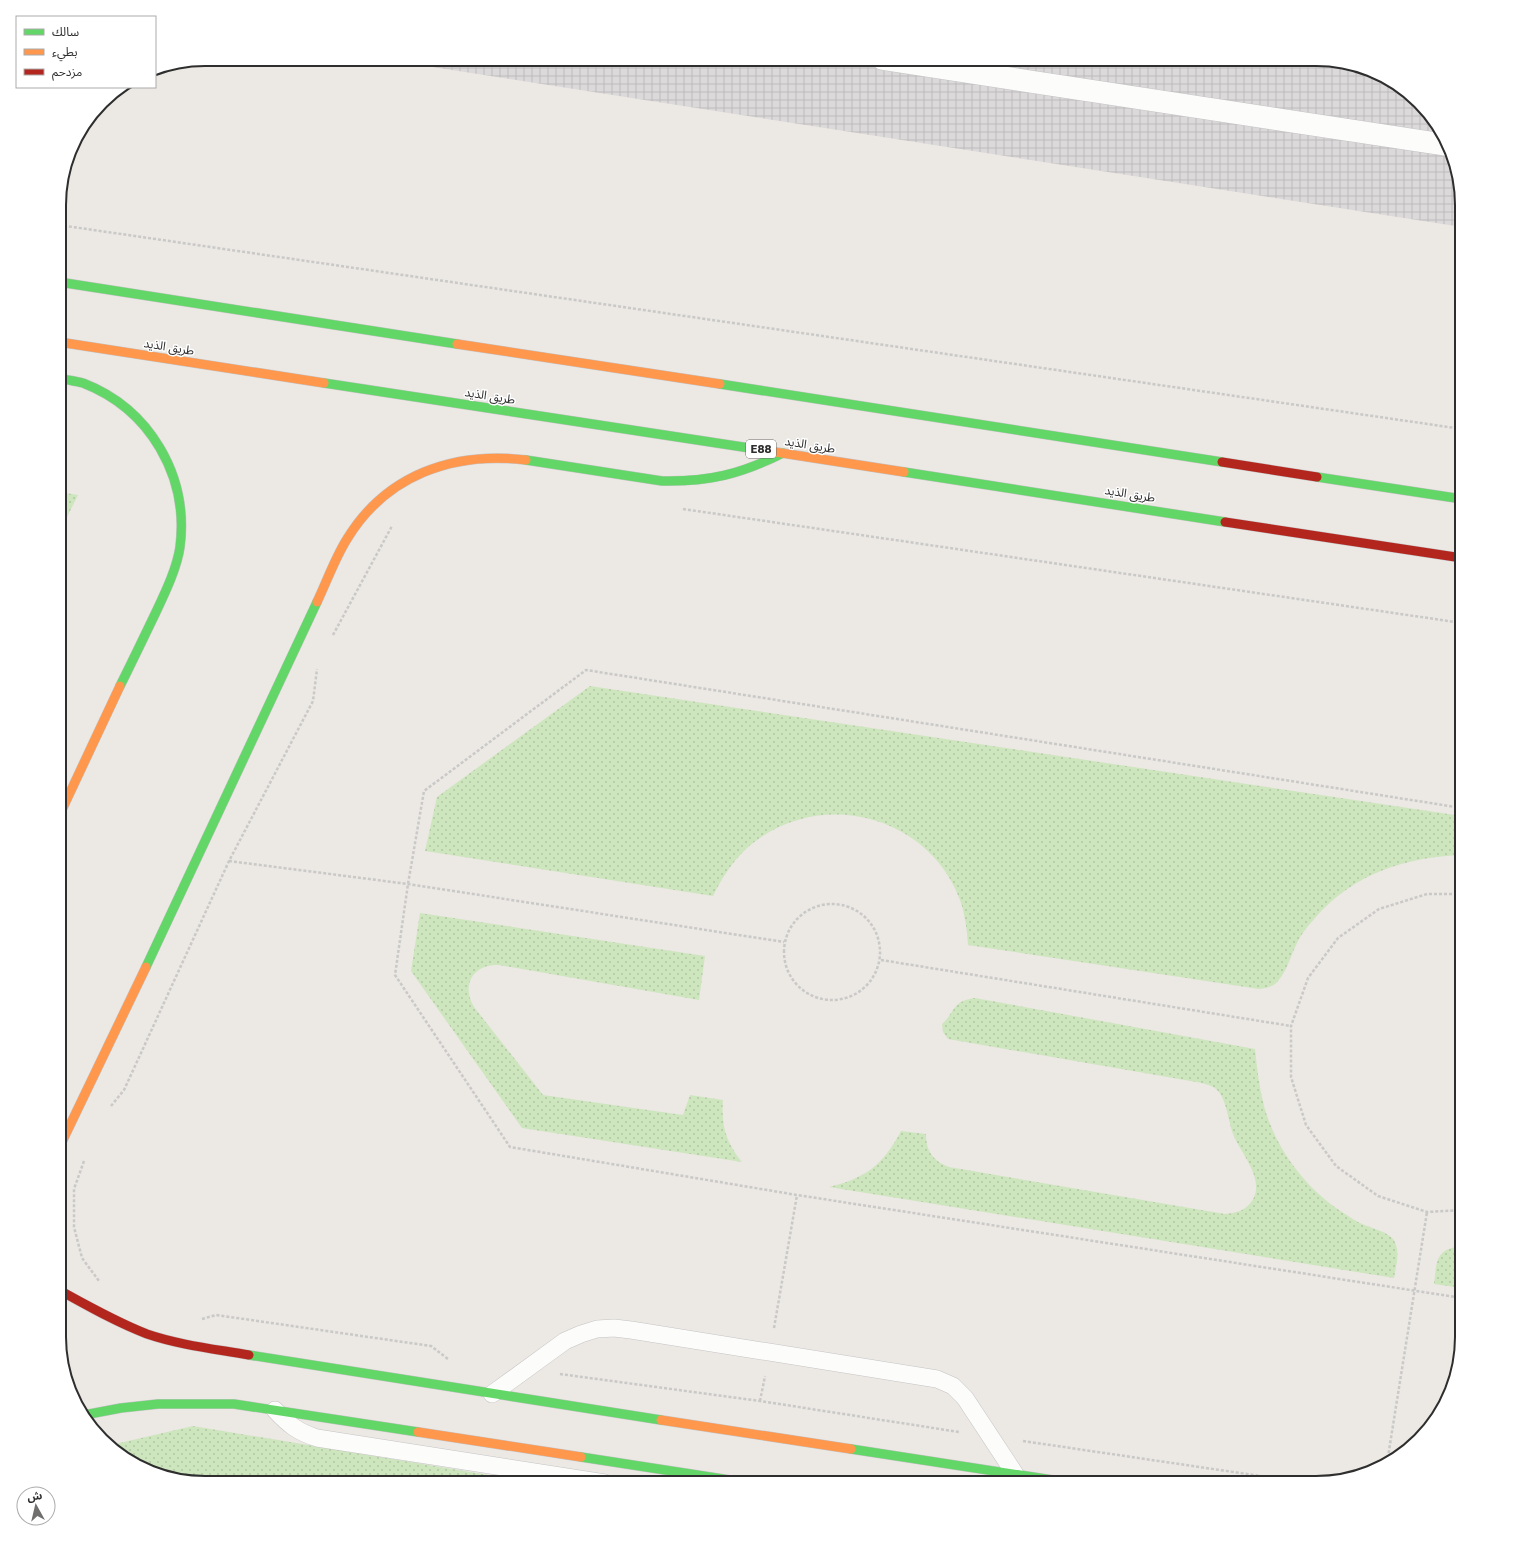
<svg xmlns="http://www.w3.org/2000/svg" width="1521" height="1542" viewBox="0 0 1521 1542" font-family="'Golos Text','Noto Sans Arabic',sans-serif">
	<defs>
		<pattern id="industrial-grid" width="8" height="8" patternUnits="userSpaceOnUse"><rect width="8" height="8" fill="#dcd9db"/><path d="M0 4h8M4 0v8" fill="none" stroke="#bdbbbc"/></pattern>
		<pattern id="grass-dots" width="8" height="8" patternUnits="userSpaceOnUse"><rect width="8" height="8" fill="#cee6be"/><path d="M2 2h.1M6 6h.1" fill="none" stroke="#b1c6a4" stroke-width="1.8" stroke-linecap="round"/></pattern>
	</defs>
	<rect width="100%" height="100%" fill="#ece8e4"/>
	<!-- industrial -->
	<path fill="url(#industrial-grid)" d="M381 59H1325L1381 74 1426 109 1454 158 1462 205V227Z"/>
	<!-- grass -->
	<path fill="url(#grass-dots)" d="M59 492 78 495 59 533Z
		M590 686 1462 816V855C1405 857 1353 874 1315 918 1309 925 1301 934 1297 943 1291 955 1287 971 1278 981 1273 987 1266 988 1259 989L968 945C967 930 965 914 960 900 929 816 823 788 753 843 735 857 723 876 713 896L425 851 437 797Z
		M420 913 705 956 699 1000 499 965C473 964 461 985 474 1007L543 1095 683 1115 690 1095 723 1100C721 1126 726 1142 742 1162L522 1128 411 971Z
		M975 998 1255 1049C1257 1068 1259 1087 1264 1106 1276 1149 1305 1188 1342 1212 1347 1215 1352 1219 1358 1222 1367 1227 1387 1231 1393 1239 1401 1250 1396 1266 1394 1278L829 1187C866 1178 883 1165 901 1131L926 1134C926 1151 933 1161 949 1167L1225 1214C1236 1213 1245 1211 1252 1201 1266 1180 1241 1154 1233 1134 1229 1123 1226 1099 1218 1091 1214 1086 1208 1085 1202 1083L948 1039 943 1032 942 1024C956 1011 952 1001 975 998Z
		M1462 1246V1288L1434 1284C1437 1261 1435 1249 1462 1246Z
		M193 1426 537 1483H205L141 1468 111 1445Z"/>
	<g fill="none" stroke-linecap="round" stroke-linejoin="round">
		<!-- lane casing -->
		<g stroke="#c5c4c5" stroke-width="18">
			<path id="lane" d="M492 1394 565 1341 581 1334 597 1329 614 1328 631 1330 937 1379 953 1386 965 1398 1015 1474
				M275 1410C289 1425 298 1432 317 1438L605 1483"/>
		</g>
		<!-- street casing -->
		<g stroke="#c5c4c5" stroke-width="23">
			<path id="street" d="M883 59 1447 145"/>
		</g>
		<!-- fast casing -->
		<g stroke="#c5c4c5" stroke-width="10">
			<path id="fast" d="M59 282 457 344
				M59 378C67 380 75 381 83 383 150 409 189 476 180 547 177 568 165 593 156 612 144 637 132 662 120 686
				M324 383 756 449
				M720 384 1222 462
				M526 460 662 481C709 482 741 474 783 453
				M904 472 1225 522
				M1317 477 1462 499
				M146 967 317 602
				M249 1355 661 1420
				M84 1415 121 1408 158 1404H234L418 1432
				M851 1449 1072 1483
				M581 1457 749 1483"/>
		</g>
		<!-- slow casing -->
		<g stroke="#c5c4c5" stroke-width="10">
			<path id="slow" d="M59 342 324 383
				M457 344 720 384
				M756 449 904 472
				M317 602C327 581 335 558 347 539 386 475 453 451 526 460
				M59 816 120 686
				M59 1148 146 967
				M661 1420 851 1449
				M418 1432 581 1457"/>
		</g>
		<!-- jam casing -->
		<g stroke="#c5c4c5" stroke-width="10">
			<path id="jam" d="M1222 462 1317 477
				M1225 522 1462 558
				M59 1290C88 1306 116 1322 147 1334 179 1345 215 1349 249 1355"/>
		</g>
		<!-- path -->
		<path stroke="#c9c9c8" stroke-width="2.5" stroke-dasharray="3 2" stroke-linecap="butt" d="M59 225 1462 429
			M683 509 1462 623
			M333 635 392 526
			M1462 808 586 670 424 791 408 884 395 975 510 1147 797 1195 1462 1298
			M229 861 408 884 784 942
			M1462 894H1427L1379 909 1338 938 1308 978 1291 1026V1077L1306 1125 1336 1166 1378 1196 1427 1212 1462 1210
			M784 952a48 48 0 1 1 96 0a48 48 0 1 1-96 0Z
			M881 960 1291 1026
			M111 1106 124 1090 229 861 313 701 317 669
			M84 1161 74 1189V1227L82 1258 99 1281
			M202 1319 216 1315 431 1346 448 1359
			M774 1328 797 1195
			M560 1374 760 1401 959 1432
			M760 1401 765 1376
			M1023 1441 1308 1483
			M1387 1463 1427 1212"/>
		<!-- lane -->
		<use href="#lane" stroke="#fcfcfb" stroke-width="17"/>
		<!-- street -->
		<use href="#street" stroke="#fcfcfb" stroke-width="22"/>
		<!-- fast -->
		<use href="#fast" stroke="#63d668" stroke-width="9"/>
		<!-- slow -->
		<use href="#slow" stroke="#ff974d" stroke-width="9"/>
		<!-- jam -->
		<use href="#jam" stroke="#b3261e" stroke-width="9"/>
	</g>
	<g text-anchor="middle" stroke-width="3" stroke-linejoin="round" paint-order="stroke">
		<!-- shield labels -->
		<rect fill="#fff" stroke="#6d6d6d" stroke-width="1" x="746" y="440" width="30" height="18" rx="3"/>
		<g font-size="11" font-weight="bold" fill="#2e2e2e">
			<text x="761" y="453">E88</text>
		</g>
		<!-- street labels -->
		<g font-size="12" fill="#2e2e2e" stroke="#fff">
			<text transform="translate(169 347) rotate(9)" y="4">طريق الذيد</text>
			<text transform="translate(490 396) rotate(9)" y="4">طريق الذيد</text>
			<text transform="translate(810 445) rotate(9)" y="4">طريق الذيد</text>
			<text transform="translate(1130 494) rotate(9)" y="4">طريق الذيد</text>
		</g>
	</g>
	<!-- crop -->
	<path d="M0 0H1521V1542H0ZM205 66H1316A139 139 0 0 1 1455 205V1337A139 139 0 0 1 1316 1476H205A139 139 0 0 1 66 1337V205A139 139 0 0 1 205 66Z" fill="#fff" fill-rule="evenodd"/>
	<path fill="none" stroke="#2e2e2e" stroke-width="2" d="M205 66H1316A139 139 0 0 1 1455 205V1337A139 139 0 0 1 1316 1476H205A139 139 0 0 1 66 1337V205A139 139 0 0 1 205 66Z"/>
	<!-- legend -->
	<rect x="16" y="16" width="140" height="72" fill="#ffffff" stroke="#ababab"/>
	<rect x="24" y="29" width="20" height="6" fill="#63d668" stroke="#ababab"/>
	<text x="52" y="36" font-size="12" fill="#2e2e2e">سالك</text>
	<rect x="24" y="49" width="20" height="6" fill="#ff974d" stroke="#ababab"/>
	<text x="52" y="56" font-size="12" fill="#2e2e2e">بطيء</text>
	<rect x="24" y="69" width="20" height="6" fill="#b3261e" stroke="#ababab"/>
	<text x="52" y="76" font-size="12" fill="#2e2e2e">مزدحم</text>
	<!-- north arrow -->
	<g transform="translate(36 1506) rotate(352)"><circle r="19" fill="#ffffff" stroke="#ababab"/>
	<path d="M0-3L7 15L0 10L-7 15Z" fill="#706f6e"/>
	<text y="-6" font-size="11" font-weight="bold" text-anchor="middle" fill="#2e2e2e">ش</text>
	</g>
</svg>
